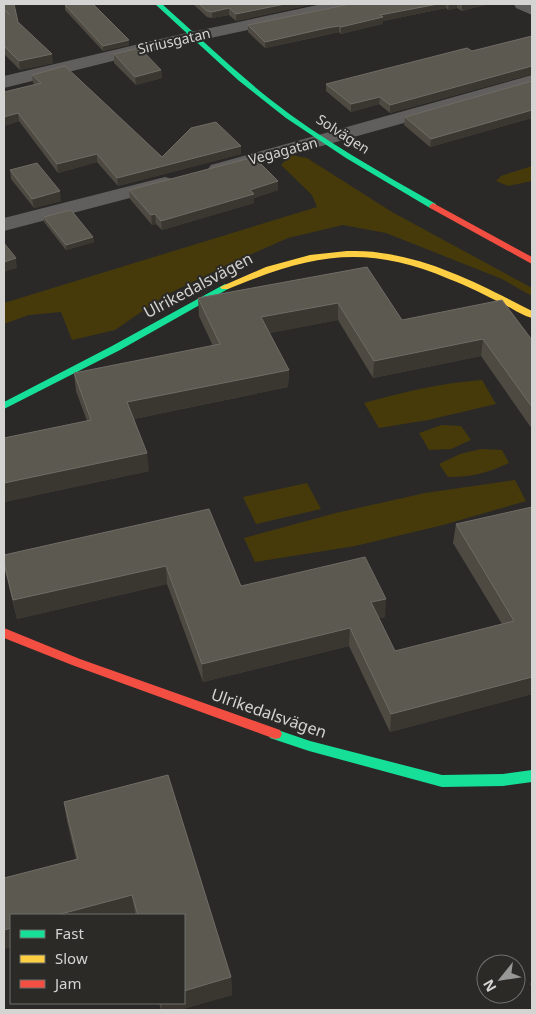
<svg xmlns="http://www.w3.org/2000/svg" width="536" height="1014" viewBox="0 0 536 1014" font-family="'Noto Sans',sans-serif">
	<rect width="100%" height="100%" fill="#2a2928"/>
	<!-- green -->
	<path fill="#463a0b" d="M291 155 307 158 392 212 532 288V296L502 279 386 233 343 225 288 238 227 265 166 295 115 330 72 340 61 312 29 315 4 324V303L317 207 312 195 281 165Z
		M532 166V181L508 186 496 181 501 176Z
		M482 380 496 404 428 420 379 428 364 403C403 392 441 383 482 380Z
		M442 425 461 426 471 440 451 449 429 450 419 433Z
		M481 449 502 450 509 463C487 473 473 477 448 477L439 464 460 454Z
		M515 480 526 501 443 525 355 546 255 562 244 538 336 513 425 493Z
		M307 483 321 509 256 524 243 497Z"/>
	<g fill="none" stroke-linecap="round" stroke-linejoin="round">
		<!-- street -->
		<path fill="#605f5e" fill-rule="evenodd" d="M322 4H354L351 8 345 9 173 46 4 88V76L173 36Z
			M514 4H532V15L516 8Z
			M532 75V87L225 173 218 175 211 173 208 169 211 165Z
			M165 177 172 179 175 183 172 187 4 231V218Z"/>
		<!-- fast -->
		<path fill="#16e098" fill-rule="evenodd" d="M155 4H162C198 36 233 70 271 100 322 140 380 172 436 204V208H430L346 158 286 118 238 80Z
			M225 284 230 287 228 289 120 350 4 409V402L112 346Z
			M275 729 310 741 442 775 503 774 532 770V782L503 786 442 787 309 751 270 738 268 734 270 730Z"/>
		<!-- slow -->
		<path fill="#ffcf43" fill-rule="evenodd" d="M347 251C358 251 370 251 381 253 435 260 485 287 532 311V318C523 316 513 309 505 305 487 296 468 286 449 279 364 243 311 255 228 289H222L220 287 266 267 310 255Z"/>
		<!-- jam -->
		<path fill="#f24e42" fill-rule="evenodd" d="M433 203 532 257V264L430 208 429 206Z
			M4 628 80 659 280 730 282 734 280 738 275 739 72 665 4 638Z"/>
	</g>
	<!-- wall -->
	<path fill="#4e4a41" d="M4 4 18 22 53 63 20 70 4 54Z
		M193 4H314L236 21 229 15 212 18 207 17Z
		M350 4H489L462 11 457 8 448 10 446 8 383 21 382 24 341 34 339 32 326 35 265 48 248 32V25Z
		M65 5 129 45 103 51 65 10Z
		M532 36V74L390 113 379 104 351 112 326 91V84L472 51Z
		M114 54 161 70 162 78 136 85 114 63Z
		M32 75 162 157 241 146V154L118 186 97 162 58 173 19 121 4 126 35 84 33 83Z
		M532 81V118L430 147 404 125 405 117Z
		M10 170 61 201 34 208 11 179Z
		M129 190H278L254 198V203L162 230 156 224 152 225 130 199Z
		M44 217 93 237 94 242 66 250 44 222Z
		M367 267 402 320 532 340V429L481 356 373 378 338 320 269 333 289 370 288 387 134 419 149 471 4 502V438L87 421 76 391 74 373 213 346 199 316 198 298Z
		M532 507V694L390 732 349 646 203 682 167 584 17 619 4 566V555L209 509 241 586 385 617 379 618 395 651 502 624 453 543 456 524Z
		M168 775 231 977 232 995 179 1010H161L159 1003H184V915H135V913L126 915H11V947L4 949V878L76 859 67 821 64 802Z
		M532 978V986L530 985Z"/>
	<!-- shaded-wall -->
	<path fill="#3a3730" d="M285 4H314L236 21V14Z
		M438 4H446V8L383 21 382 24 341 34V27L380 15Z
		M449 4H457V8L448 10Z
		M462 4H489L462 11Z
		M229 8V15L212 18V12Z
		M339 26V32L265 48V42Z
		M129 40V45L103 51V46Z
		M52 54 53 63 20 70 19 61Z
		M532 66V74L390 113V105Z
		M161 70 162 78 136 85 135 77Z
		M380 97 379 104 351 112V104Z
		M532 110V118L430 147 431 139Z
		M18 113 19 121 4 126V117Z
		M241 146V154L118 186 117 178Z
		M97 154V162L58 173 57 164Z
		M278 181V190L254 198V203L162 230 161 221 250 190Z
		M60 191 61 201 34 208 32 199Z
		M155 214 156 224 152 225 151 215Z
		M93 237 94 242 66 250V245Z
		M16 258 17 268 4 272V262Z
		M338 303V320L261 335V317Z
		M483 339 481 356 373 378 374 361Z
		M289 370 288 387 129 420 127 402Z
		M147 453 149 471 4 502V483Z
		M166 566 167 584 17 619 13 600Z
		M386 599 385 617 370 620 371 602Z
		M350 628 349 646 203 682 202 664Z
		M532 677V694L390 732 391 714Z
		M132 895 135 913 126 915H57Z
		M11 928V947L4 949V930Z
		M231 977 232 995 179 1010H162L161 1003H184V991Z"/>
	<!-- building -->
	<path fill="#5c5951" stroke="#6f6c65" d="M4 4H14L18 22 52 54 19 61 4 46V9L10 15 4 9Z
		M67 4H93L129 40 103 46 65 5Z
		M199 4H285L236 14 229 8 212 12 207 11Z
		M350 4H438L380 15 383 17 341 27 339 26 326 28 265 42 248 25Z
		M532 36V66L390 105 380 97 351 104 326 84 467 48 472 51Z
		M140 48 161 70 135 77 114 54Z
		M65 66 162 157 191 128 216 122 241 146 117 178 97 154 57 164 18 113 4 117V92L41 83 32 75Z
		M532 81V110L431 139 405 117Z
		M254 157 278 181 250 190 254 194 161 221 155 214 151 215 129 190Z
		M37 163 60 191 32 199 10 170Z
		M71 210 93 237 66 245 44 217Z
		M4 243 16 258 4 262Z
		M367 267 402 320 502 300 532 340V407L483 339 374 361 338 303 261 317 289 370 127 402 147 453 4 483V438L91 420 74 373 220 344 198 298Z
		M532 507V677L391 714 350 628 202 664 166 566 13 600 4 563V555L209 509 241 586 365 557 386 599 371 602 395 651 514 621 456 524Z
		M168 775 231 977 184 991V915H138L132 895 57 915H11V928L4 930V878L78 859 64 802Z"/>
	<g text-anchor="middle" stroke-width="4" stroke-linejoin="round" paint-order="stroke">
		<!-- far-street labels -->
		<g font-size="14" fill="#d4d4d2" stroke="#2b2a27">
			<text transform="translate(174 41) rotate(-13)" y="5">Siriusgatan</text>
			<text transform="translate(343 134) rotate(33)" y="5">Solvägen</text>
			<text transform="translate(283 151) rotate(-15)" y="5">Vegagatan</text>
		</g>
		<!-- street labels -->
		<g font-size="16" fill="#d4d4d2" stroke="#2b2a27">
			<text transform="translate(198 285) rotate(-28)" y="6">Ulrikedalsvägen</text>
			<text transform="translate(269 713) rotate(19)" y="6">Ulrikedalsvägen</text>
		</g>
	</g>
	<!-- border -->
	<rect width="536" height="1014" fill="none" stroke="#d4d4d2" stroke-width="10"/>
	<!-- legend -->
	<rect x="10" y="914" width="175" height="90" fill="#2b2a27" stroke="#6f6e6b"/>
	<rect x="20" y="930" width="25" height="8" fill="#16e098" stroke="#6f6e6b"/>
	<text x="55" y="939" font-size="15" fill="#d4d4d2">Fast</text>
	<rect x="20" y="955" width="25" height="8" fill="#ffcf43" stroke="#6f6e6b"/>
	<text x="55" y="964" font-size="15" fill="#d4d4d2">Slow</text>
	<rect x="20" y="980" width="25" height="8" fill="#f24e42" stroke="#6f6e6b"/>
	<text x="55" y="989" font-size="15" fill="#d4d4d2">Jam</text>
	<!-- north arrow -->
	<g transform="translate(501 979) rotate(240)"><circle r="24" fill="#2b2a27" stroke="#6f6e6b"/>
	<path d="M0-4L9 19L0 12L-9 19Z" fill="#989896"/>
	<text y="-8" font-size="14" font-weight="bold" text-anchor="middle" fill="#d4d4d2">N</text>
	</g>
</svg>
